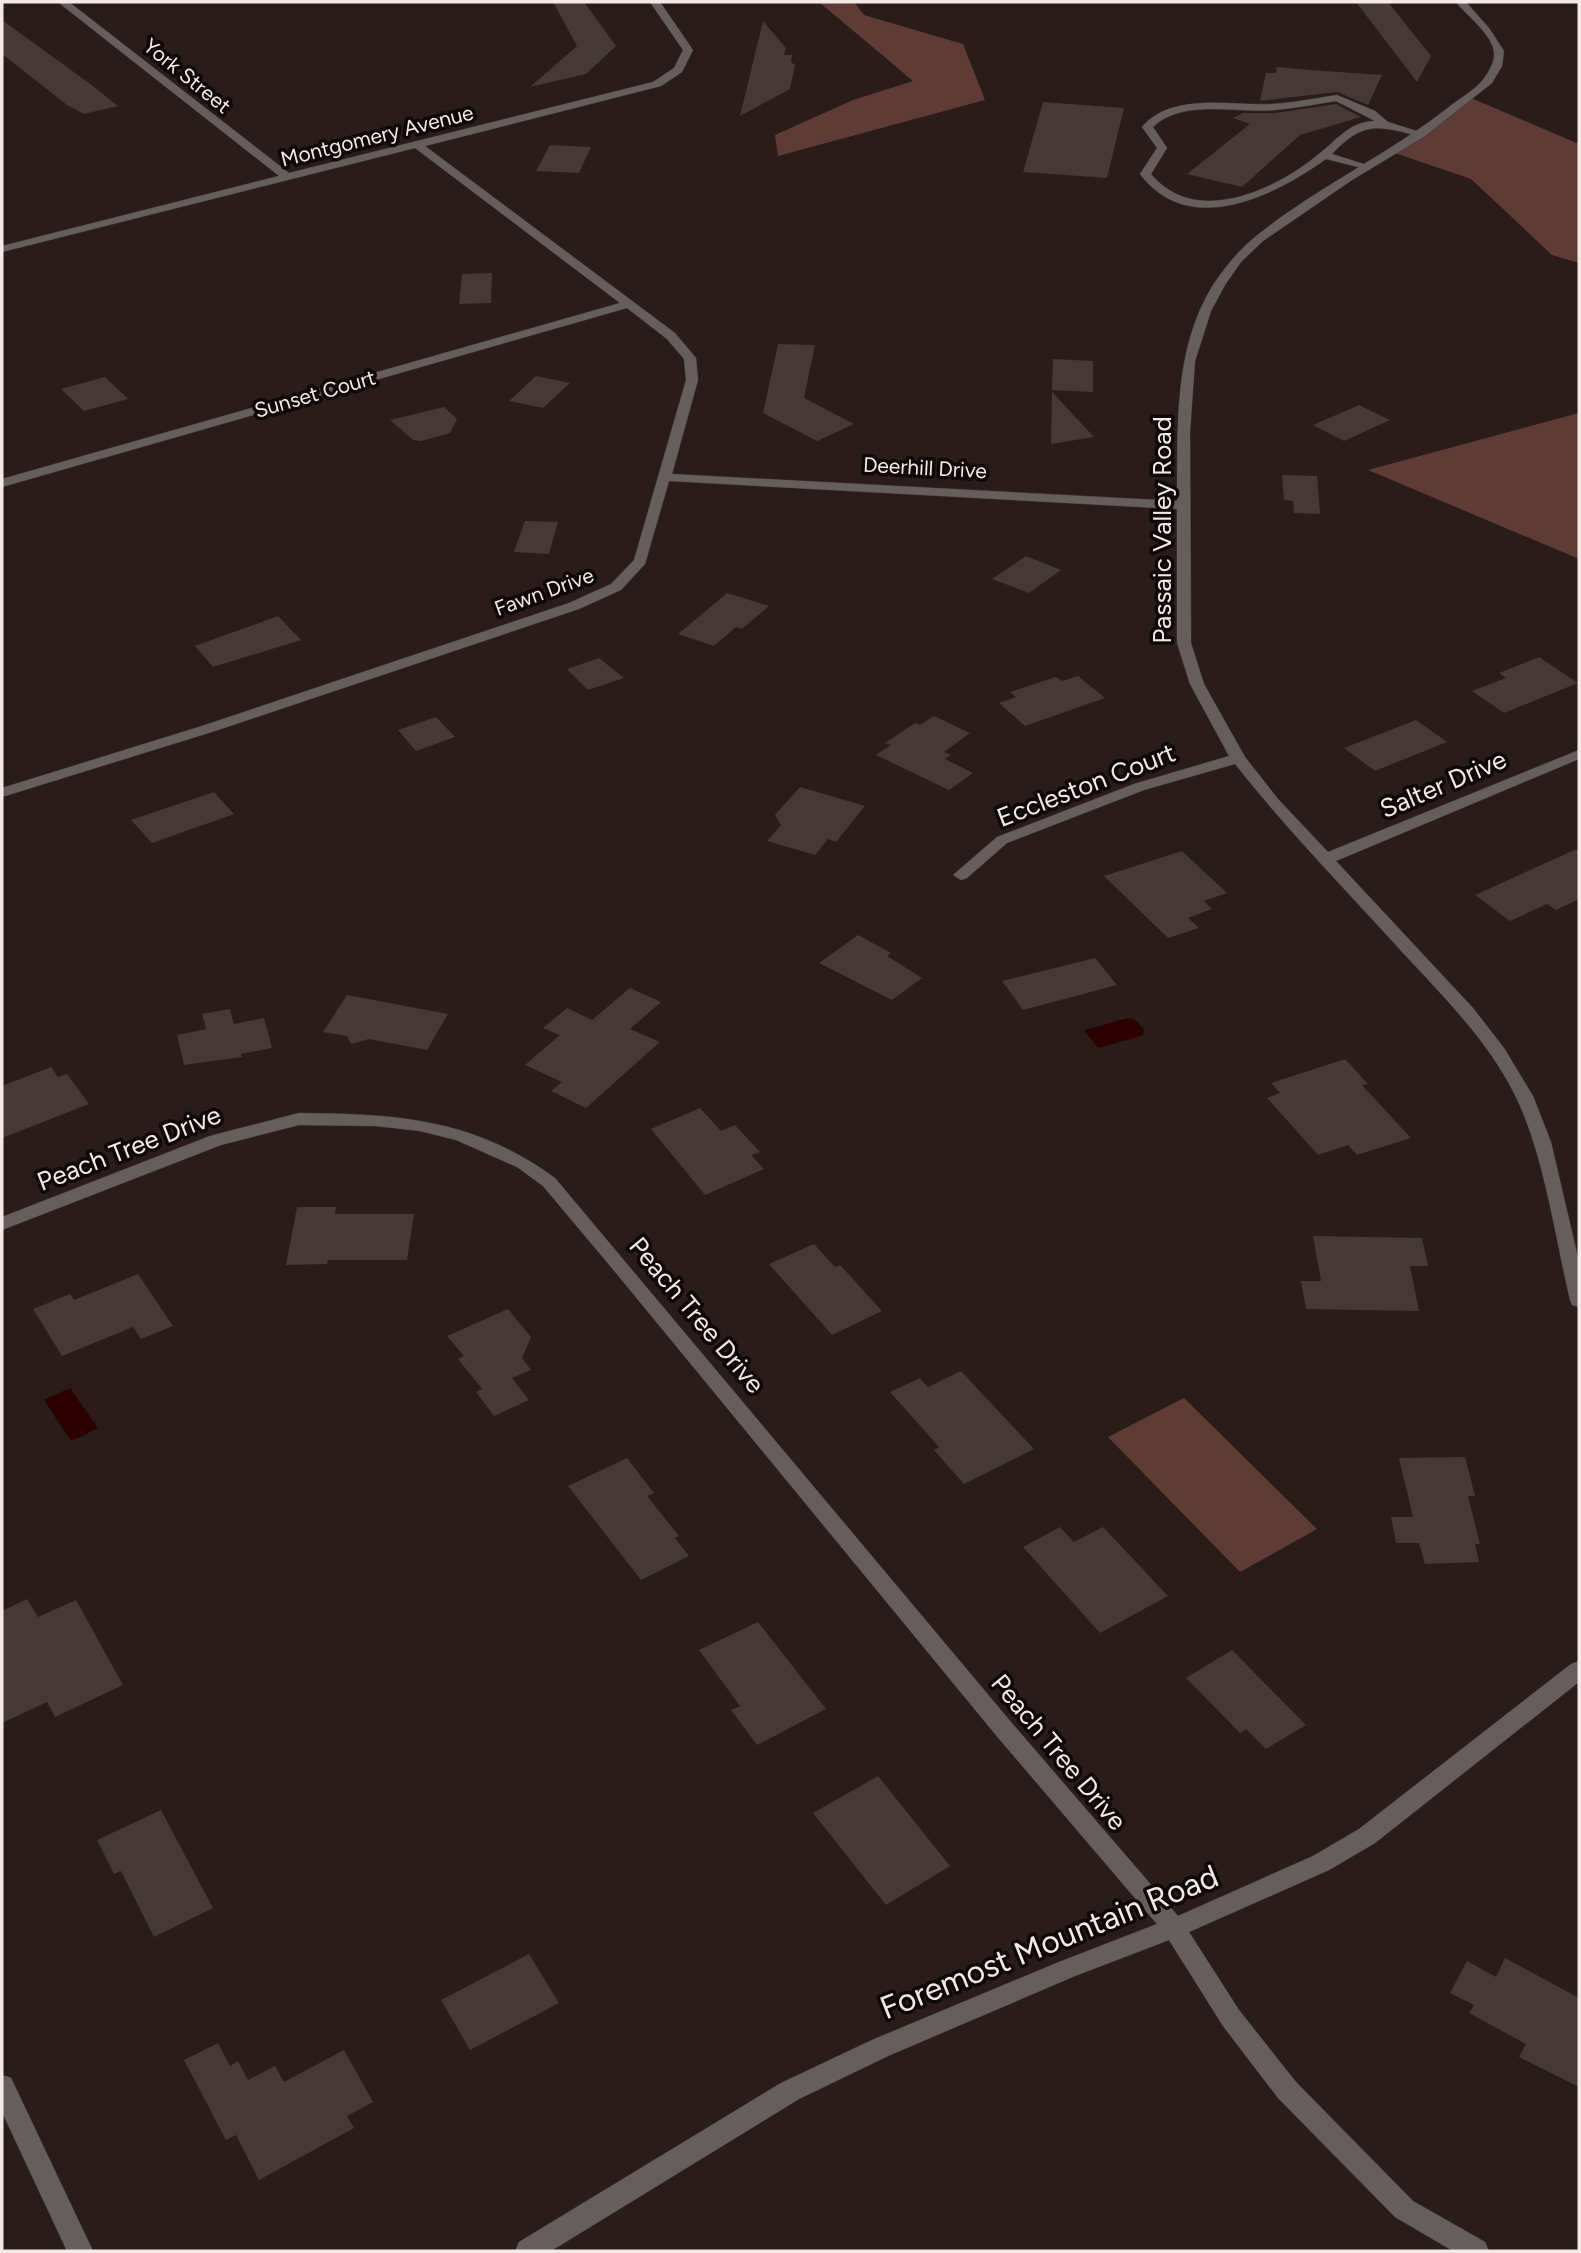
<svg xmlns="http://www.w3.org/2000/svg" width="1581" height="2253" viewBox="0 0 1581 2253" font-family="Figtree,sans-serif">
	<rect width="100%" height="100%" fill="#291c1a"/>
	<!-- green -->
	<path fill="#5f3b35" d="M819 2H854L864 15 963 44 985 100 778 156 775 135 853 100 913 81Z
		M1464 95 1579 144V263L1552 255 1471 179 1392 152 1447 114Z
		M1579 413V559L1368 470Z
		M1184 1398 1317 1529 1240 1572 1108 1437Z"/>
	<!-- water -->
	<path fill="#2d0000" d="M1128 1018 1138 1022 1144 1030 1141 1036 1098 1048 1084 1030Z
		M70 1388 98 1428 71 1441 44 1400Z"/>
	<!-- building -->
	<path fill="#463835" d="M553 2H584L616 46 586 74 530 87 577 46Z
		M1356 2H1388L1431 56 1417 82Z
		M2 20 89 83 118 106 84 114 67 105 2 54Z
		M763 21 786 48 784 55H792L791 62 795 65 790 89 740 116Z
		M1277 67 1310 70 1382 75 1368 105 1337 92 1260 101 1266 73H1276Z
		M1043 102 1124 108 1107 178 1023 172Z
		M1336 104 1361 117 1300 135 1242 187 1187 174 1250 124 1233 118 1243 113H1275Z
		M550 145 591 147 579 173 536 171Z
		M492 273 491 303 459 304 462 274Z
		M778 344 815 345 804 398 854 424 817 441 763 413Z
		M1053 359 1093 361V392L1052 390Z
		M536 376 570 383 543 408 509 401Z
		M105 377 128 399 84 411 61 389Z
		M1052 392 1094 437 1051 444Z
		M1359 405 1390 420 1344 441 1313 425Z
		M444 407 457 419 450 433 421 441 413 440 390 420Z
		M1282 475 1317 476 1320 514 1294 513 1293 501 1284 500Z
		M525 521 558 522 549 554 514 552Z
		M1026 556 1061 570 1029 593 992 579Z
		M727 593 769 606 742 629 736 627 714 646 678 634Z
		M278 616 301 640 213 667 195 646Z
		M1539 657 1578 683 1504 713 1472 691 1506 678 1499 673Z
		M599 658 624 678 588 690 567 669Z
		M1078 676 1105 698 1025 726 999 703 1016 697 1010 692 1056 677 1062 681Z
		M934 716 970 733 944 752 951 755 945 759 973 773 949 790 876 755 891 745 885 743 915 723 920 725Z
		M436 717 455 737 416 751 398 730Z
		M1416 720 1447 742 1375 771 1344 748Z
		M800 787 865 806 836 842 828 839 815 855 767 841 781 825 775 815Z
		M214 792 234 814 152 843 131 820Z
		M1579 848V899L1556 910 1547 904 1510 921 1475 895Z
		M1182 851 1227 893 1204 901 1212 909 1188 918 1199 928 1168 938 1104 876Z
		M858 935 891 953 887 956 922 978 892 1000 819 963Z
		M1095 958 1117 985 1023 1010 1002 981Z
		M630 988 661 1002 630 1029 660 1042 586 1108 551 1091 562 1082 525 1065 560 1035 543 1028 567 1008 592 1020Z
		M347 995 448 1014 427 1050 369 1039 351 1044 347 1036 323 1032Z
		M230 1009 234 1024 264 1018 272 1048 241 1054 242 1057 184 1065 177 1035 206 1029 202 1014Z
		M1345 1059 1368 1084 1362 1085 1411 1138 1357 1155 1348 1145 1318 1155 1267 1098 1280 1093 1271 1083Z
		M51 1067 58 1077 67 1074 89 1104 2 1138V1086Z
		M700 1108 721 1131 735 1125 760 1152 751 1155 764 1169 705 1195 651 1129Z
		M297 1207H336L335 1214H414L407 1260H328L327 1264 286 1265Z
		M1313 1236 1422 1238 1428 1266H1410L1419 1311 1306 1309 1301 1281H1321Z
		M814 1244 835 1267 840 1265 882 1311 832 1335 769 1264Z
		M138 1274 173 1326 141 1339 133 1327 62 1356 33 1309 70 1294 74 1300Z
		M508 1309 531 1337 522 1358 531 1370 512 1378 529 1400 494 1416 476 1392 482 1389 458 1359 464 1356 447 1336Z
		M961 1371 1034 1449 964 1484 934 1450 939 1447 890 1392 920 1378 928 1387Z
		M1465 1457 1475 1496H1468L1480 1544H1475L1479 1562 1425 1564 1419 1543H1396L1391 1517H1413L1399 1458Z
		M627 1458 654 1493 647 1496 679 1536 675 1538 689 1556 641 1580 568 1486Z
		M1060 1527 1074 1542 1103 1527 1168 1596 1100 1633 1023 1547Z
		M27 1599 38 1617 76 1600 123 1685 55 1717 47 1702 2 1723V1611Z
		M758 1622 826 1709 757 1745 731 1710 740 1706 699 1650Z
		M1232 1650 1306 1725 1266 1749 1246 1729 1240 1733 1186 1678Z
		M878 1776 950 1866 886 1905 813 1813Z
		M161 1810 213 1908 154 1937 121 1871 114 1874 97 1840Z
		M529 1954 559 2003 470 2050 441 2000Z
		M1505 1958 1579 1998V2087L1519 2057 1526 2044 1469 2013 1474 2005 1450 1993 1467 1961 1496 1977Z
		M218 2043 230 2066 238 2061 248 2080 275 2066 284 2082 344 2050 373 2102 347 2116 354 2128 259 2180 236 2135 226 2140 184 2060Z"/>
	<g fill="none" stroke-linecap="round" stroke-linejoin="round">
		<!-- lane casing -->
		<g stroke="#453937" stroke-width="1">
			<path id="lane" d="M1337 95 1375 111 1388 122 1426 134 1421 137C1380 126 1364 120 1332 154L1370 166V170L1326 159C1274 196 1189 239 1140 174L1157 148 1142 127C1172 92 1230 106 1272 104 1293 103 1316 98 1337 95ZM1336 101 1375 121C1349 122 1338 139 1320 153 1276 190 1196 228 1151 174L1167 148 1153 127C1184 98 1236 114 1275 110 1296 108 1316 104 1336 101Z"/>
		</g>
		<!-- street casing -->
		<g stroke="#453937" stroke-width="1">
			<path id="street" d="M58 2H69L289 173 653 82 674 68 683 50 650 2H660L693 50 682 72 661 86 425 146 675 333 696 358 698 380 672 474 1177 501C1178 428 1173 349 1213 285 1225 267 1239 250 1255 237 1315 188 1388 155 1449 107 1460 98 1477 89 1485 77 1490 70 1495 61 1494 52 1492 34 1467 16 1456 2H1466L1489 28 1504 51 1502 66 1492 83 1425 136 1352 180 1263 241 1241 262 1225 285 1211 311 1195 361 1190 432 1191 643 1204 684 1245 757 1278 799 1328 852 1579 750V759L1336 861 1473 1008 1504 1048 1533 1096 1551 1142 1579 1262V1307L1572 1305 1570 1300C1555 1236 1544 1154 1515 1095 1488 1041 1445 998 1404 954 1347 891 1287 830 1235 764L1144 790 1007 843 967 878 961 880 953 875 997 837 1134 784 1229 756 1190 684 1177 643V509L669 481 645 564 621 590 579 609 215 731 2 797V788L205 725 569 603 611 584 634 560 686 380 684 359 667 339 627 308 2 487V479L620 303 415 148 2 252V246L279 176Z
				M299 1113C396 1114 473 1118 555 1178L1011 1722 1178 1916 1313 1856 1359 1829 1571 1664 1579 1661V1682L1375 1843 1329 1870 1189 1932 1239 2010 1296 2082 1413 2201 1485 2242 1489 2251H1453L1395 2217 1278 2098 1223 2026 1169 1940 1075 1976 888 2056 799 2099 551 2251H515L519 2242 781 2083 872 2040 1059 1962 1157 1924 995 1734 616 1273 543 1186 517 1167 456 1140 420 1131 375 1126 299 1125 221 1145 2 1230V1217L210 1136Z
				M2 2075 11 2078 93 2251H67L2 2112Z"/>
		</g>
		<!-- lane -->
		<use href="#lane" fill="#655e5d" fill-rule="evenodd"/>
		<!-- street -->
		<use href="#street" fill="#655e5d" fill-rule="evenodd"/>
	</g>
	<g text-anchor="middle" stroke-width="7" stroke-linejoin="round" paint-order="stroke">
		<!-- far-street labels -->
		<g font-size="21" fill="#f3eae8" stroke="#0e0807">
			<text transform="translate(187 76) rotate(39)" y="7">York Street</text>
			<text transform="translate(377 136) rotate(-14)" y="7">Montgomery Avenue</text>
			<text transform="translate(315 394) rotate(-16)" y="7">Sunset Court</text>
			<text transform="translate(925 468) rotate(3)" y="7">Deerhill Drive</text>
			<text transform="translate(544 592) rotate(-20)" y="7">Fawn Drive</text>
		</g>
		<!-- street labels -->
		<g font-size="26" fill="#f3eae8" stroke="#0e0807">
			<text transform="translate(1162 530) rotate(-90)" y="9">Passaic Valley Road</text>
			<text transform="translate(1443 784) rotate(-23)" y="9">Salter Drive</text>
			<text transform="translate(1086 785) rotate(-21)" y="9">Eccleston Court</text>
			<text transform="translate(129 1148) rotate(-21)" y="9">Peach Tree Drive</text>
			<text transform="translate(697 1315) rotate(50)" y="9">Peach Tree Drive</text>
			<text transform="translate(1059 1752) rotate(50)" y="9">Peach Tree Drive</text>
		</g>
		<!-- near-street labels -->
		<g font-size="32" fill="#f3eae8" stroke="#0e0807">
			<text transform="translate(1049 1942) rotate(-22)" y="11">Foremost Mountain Road</text>
		</g>
	</g>
	<!-- border -->
	<rect width="1581" height="2253" fill="none" stroke="#f3eae8" stroke-width="7"/>
</svg>
